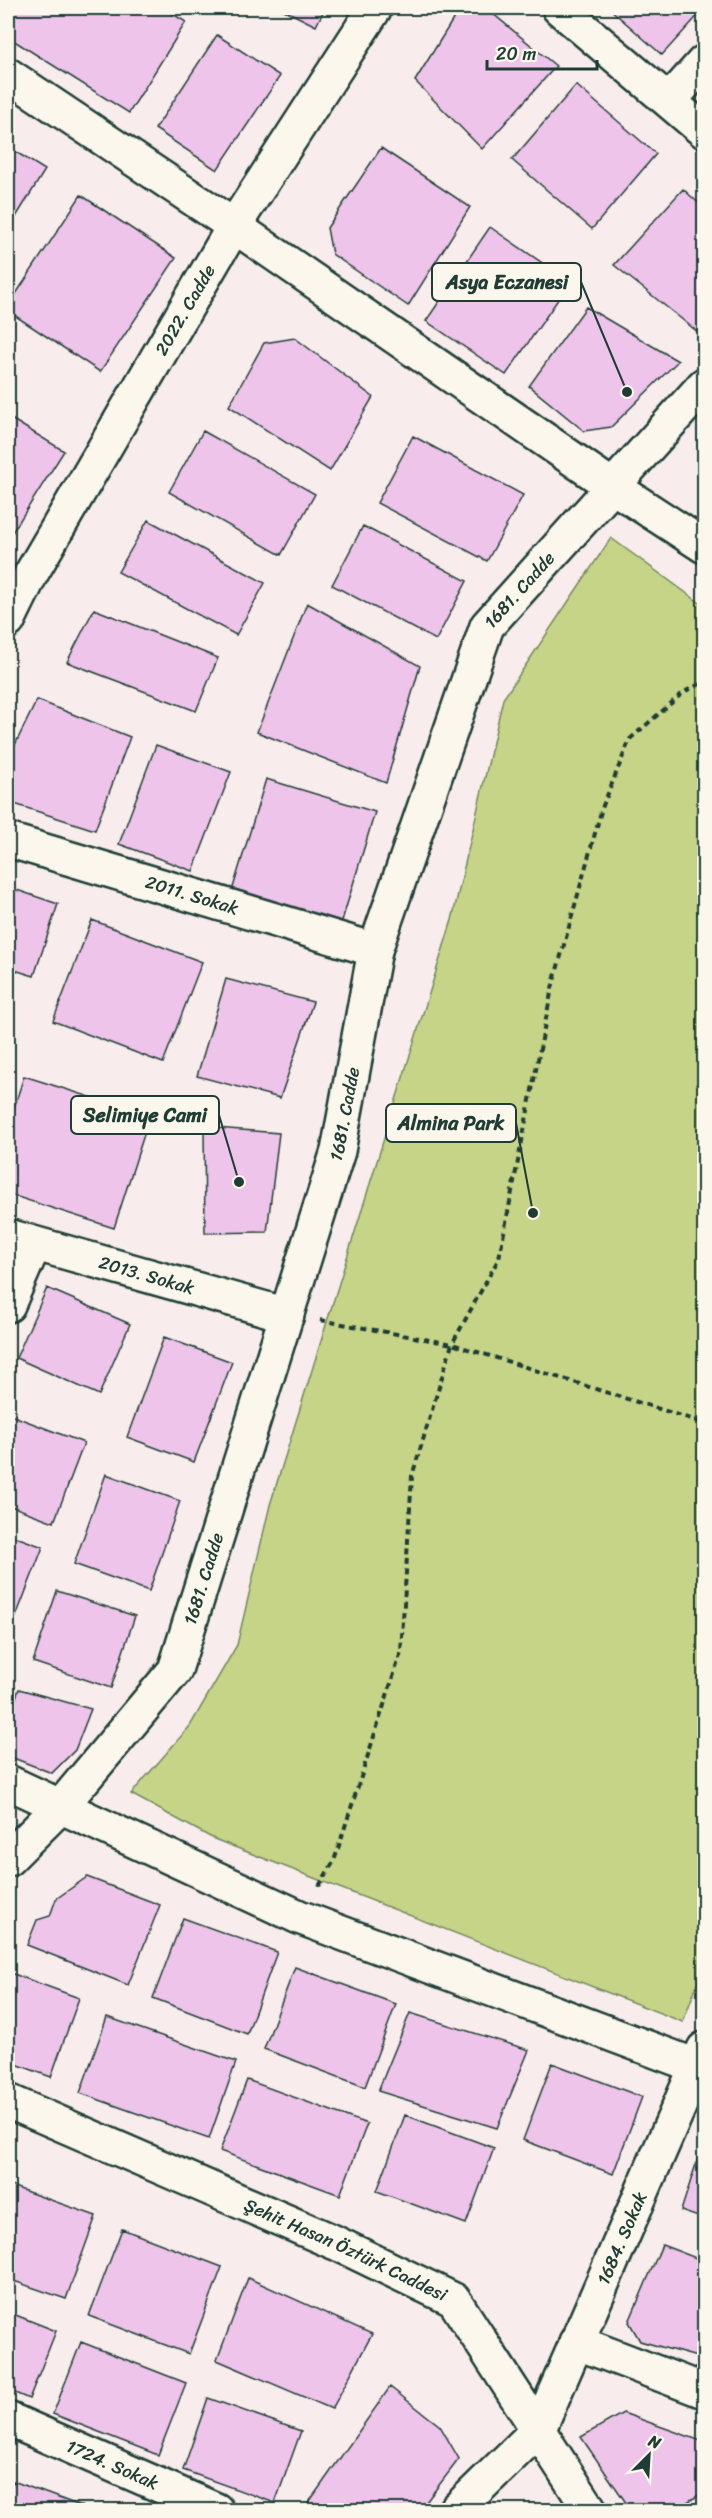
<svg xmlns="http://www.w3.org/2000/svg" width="712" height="2518" viewBox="0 0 712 2518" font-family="Sriracha,sans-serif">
	<rect width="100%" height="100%" fill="#f8edec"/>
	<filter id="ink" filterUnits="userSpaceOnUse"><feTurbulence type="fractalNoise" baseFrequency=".0167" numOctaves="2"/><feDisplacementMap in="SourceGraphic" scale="12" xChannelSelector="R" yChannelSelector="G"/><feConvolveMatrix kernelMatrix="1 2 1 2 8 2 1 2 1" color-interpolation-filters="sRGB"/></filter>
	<g filter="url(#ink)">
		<!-- green -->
		<path fill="#c6d488" stroke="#72885e" stroke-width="1.5" d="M611 538 704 606V1965L683 2022 214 1839 131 1794 190 1726 237 1645 270 1505 452 920 503 699Z"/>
		<!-- building -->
		<path fill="#eec4eb" stroke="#1f3d34" stroke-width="1.5" d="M8 8H163L186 22 129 113 8 37Z
			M280 8H325L316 26Z
			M460 8H486L556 66 482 149 415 81Z
			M609 8H704V9L662 55Z
			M217 35 280 76 217 170 155 129Z
			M576 85 656 154 592 229 512 160Z
			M8 147 45 170 11 225 8 222Z
			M381 148 470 207 408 306 332 254 327 228Z
			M683 189 704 208V337L614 265Z
			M81 195 176 258 100 372 8 311V306Z
			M490 227 570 282 506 375 426 321Z
			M586 307 678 361 611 427 584 431 529 386Z
			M295 338 373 397 330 471 229 406 264 343Z
			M8 417 64 451 8 539Z
			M203 431 315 494 281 555 169 492Z
			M413 436 523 495 487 561 377 503Z
			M148 520 265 583 236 635 118 572Z
			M363 526 467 581 436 640 332 585Z
			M307 603 420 666 386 783 257 732Z
			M94 609 218 658 196 711 67 662Z
			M37 700 130 737 95 830 8 802V759Z
			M156 745 231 772 193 871 119 844Z
			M266 779 375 812 341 924 232 891Z
			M8 887 58 904 34 976 8 968Z
			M92 920 202 962 163 1063 53 1021Z
			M226 979 313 1002 280 1098 197 1076Z
			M24 1076 150 1116 114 1228 8 1194V1127Z
			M204 1127 279 1133 267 1232 205 1233Z
			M47 1288 130 1324 99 1395 16 1358Z
			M164 1337 232 1362 194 1462 127 1437Z
			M8 1414 84 1443 54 1522 8 1505Z
			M106 1474 180 1501 149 1591 74 1564Z
			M8 1534 43 1547 8 1637Z
			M57 1591 135 1616 111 1688 33 1662Z
			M19 1689 91 1709 75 1750 52 1773 8 1756V1719Z
			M87 1877 160 1905 128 1985 27 1945 37 1920 50 1916 56 1899Z
			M183 1918 277 1952 247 2034 153 1998Z
			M295 1967 396 2004 365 2087 264 2049Z
			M8 1972 79 1998 51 2077 8 2061Z
			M410 2013 529 2050 497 2128 378 2091Z
			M107 2017 236 2062 209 2139 80 2093Z
			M552 2063 642 2097 613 2174 523 2140Z
			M247 2080 367 2124 340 2195 220 2151Z
			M405 2115 494 2148 466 2224 377 2191Z
			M704 2139V2219L681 2211Z
			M8 2185 96 2216 66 2299 8 2279Z
			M122 2229 222 2267 189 2354 89 2316Z
			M662 2245 704 2261V2359L640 2341 629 2322Z
			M248 2278 372 2334 332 2409 217 2360Z
			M8 2312 56 2331 29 2399 8 2390Z
			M81 2342 186 2383 158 2455 53 2414Z
			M390 2387 440 2426 459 2459 420 2510H315L307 2505Z
			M208 2398 301 2431 275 2503 183 2470Z
			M623 2413 704 2442V2492L674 2510H631L581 2437Z
			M13 2481 91 2510H8V2496Z"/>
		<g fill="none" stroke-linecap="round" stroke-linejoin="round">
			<!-- minor casing -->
			<g stroke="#1f3d34" stroke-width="38">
				<g id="minor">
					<path d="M559 8 704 131"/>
					<path d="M8 75 234 226 612 486 704 546"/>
					<path d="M670 100 704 62"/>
					<path id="s1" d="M8 621 31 574 234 226 375 8"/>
					<path id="s2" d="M8 840 375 950"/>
					<path id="s3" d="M8 1236 287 1315"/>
					<path d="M8 1305 34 1245"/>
					<path d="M8 1782 299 1917 704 2069"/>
					<path id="s4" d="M8 1859 62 1805 175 1670 338 1151 375 950 487 626 704 385"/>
					<path id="s5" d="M8 2101 336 2243 454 2300 590 2510"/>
					<path d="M576 2342 704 2391"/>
					<path id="s6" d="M8 2419 216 2510"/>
					<path id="s7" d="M456 2510 539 2429 704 2049"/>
				</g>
			</g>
			<!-- path -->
			<path stroke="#1f3d34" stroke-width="4" stroke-dasharray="6 4.5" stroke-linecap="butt" d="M320 1320 452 1344 704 1423
				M319 1886 334 1861 401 1652 412 1476 452 1344 499 1258 552 988 602 808 630 739 684 692 704 682"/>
			<!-- minor -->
			<use href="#minor" stroke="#fbf7ec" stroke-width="33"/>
		</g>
	</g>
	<g text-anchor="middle" stroke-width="5" stroke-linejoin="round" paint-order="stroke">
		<!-- street labels -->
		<g font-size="18" fill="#1f3d34" stroke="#fbf7ec">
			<text dy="6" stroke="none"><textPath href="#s1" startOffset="358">2022. Cadde</textPath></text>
			<text dy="6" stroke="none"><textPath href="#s4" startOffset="1392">1681. Cadde</textPath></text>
			<text dy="6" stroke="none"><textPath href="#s2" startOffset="192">2011. Sokak</textPath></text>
			<text dy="6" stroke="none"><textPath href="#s4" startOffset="834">1681. Cadde</textPath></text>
			<text dy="6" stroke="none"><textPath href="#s3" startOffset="144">2013. Sokak</textPath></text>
			<text dy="6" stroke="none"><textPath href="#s4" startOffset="348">1681. Cadde</textPath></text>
			<text dy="6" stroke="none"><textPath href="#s7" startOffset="324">1684. Sokak</textPath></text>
			<text dy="6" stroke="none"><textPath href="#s5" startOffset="369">Şehit Hasan Öztürk Caddesi</textPath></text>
			<text dy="6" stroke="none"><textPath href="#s6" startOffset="114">1724. Sokak</textPath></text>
		</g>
	</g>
	<!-- callouts -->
	<path fill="none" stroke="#1f3d34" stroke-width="2" d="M627 392L581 282M239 1182L219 1115M533 1213L516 1123"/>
	<g fill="#1f3d34" stroke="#fbf7ec" stroke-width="2">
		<circle cx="627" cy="392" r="6"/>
		<circle cx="239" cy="1182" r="6"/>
		<circle cx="533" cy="1213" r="6"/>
	</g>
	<g fill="#fbf7ec" stroke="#1f3d34" stroke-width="2">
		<rect x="432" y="263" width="149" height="38" rx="6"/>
		<rect x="71" y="1096" width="148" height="38" rx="6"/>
		<rect x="386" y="1104" width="130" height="38" rx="6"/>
	</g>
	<g font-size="20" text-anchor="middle" font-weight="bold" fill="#1f3d34">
		<text x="507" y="289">Asya Eczanesi</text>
		<text x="145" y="1122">Selimiye Cami</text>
		<text x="451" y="1130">Almina Park</text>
	</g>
	<!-- margin -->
	<rect width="712" height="2518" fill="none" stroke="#fbf7ec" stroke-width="30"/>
	<rect x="15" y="15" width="682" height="2488" fill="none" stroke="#1f3d34" stroke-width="2" filter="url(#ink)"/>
	<!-- north arrow -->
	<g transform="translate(649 2455) rotate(24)" stroke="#fbf7ec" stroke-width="4.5" paint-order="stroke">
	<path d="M0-4.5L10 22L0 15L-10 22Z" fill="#1f3d34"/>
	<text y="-9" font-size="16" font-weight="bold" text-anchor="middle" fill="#1f3d34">N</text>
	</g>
	<!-- scale -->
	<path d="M487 60v9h110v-9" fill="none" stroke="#1f3d34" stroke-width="3"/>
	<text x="496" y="60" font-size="18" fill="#1f3d34" stroke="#fbf7ec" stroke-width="4.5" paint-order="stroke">20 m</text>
</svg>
